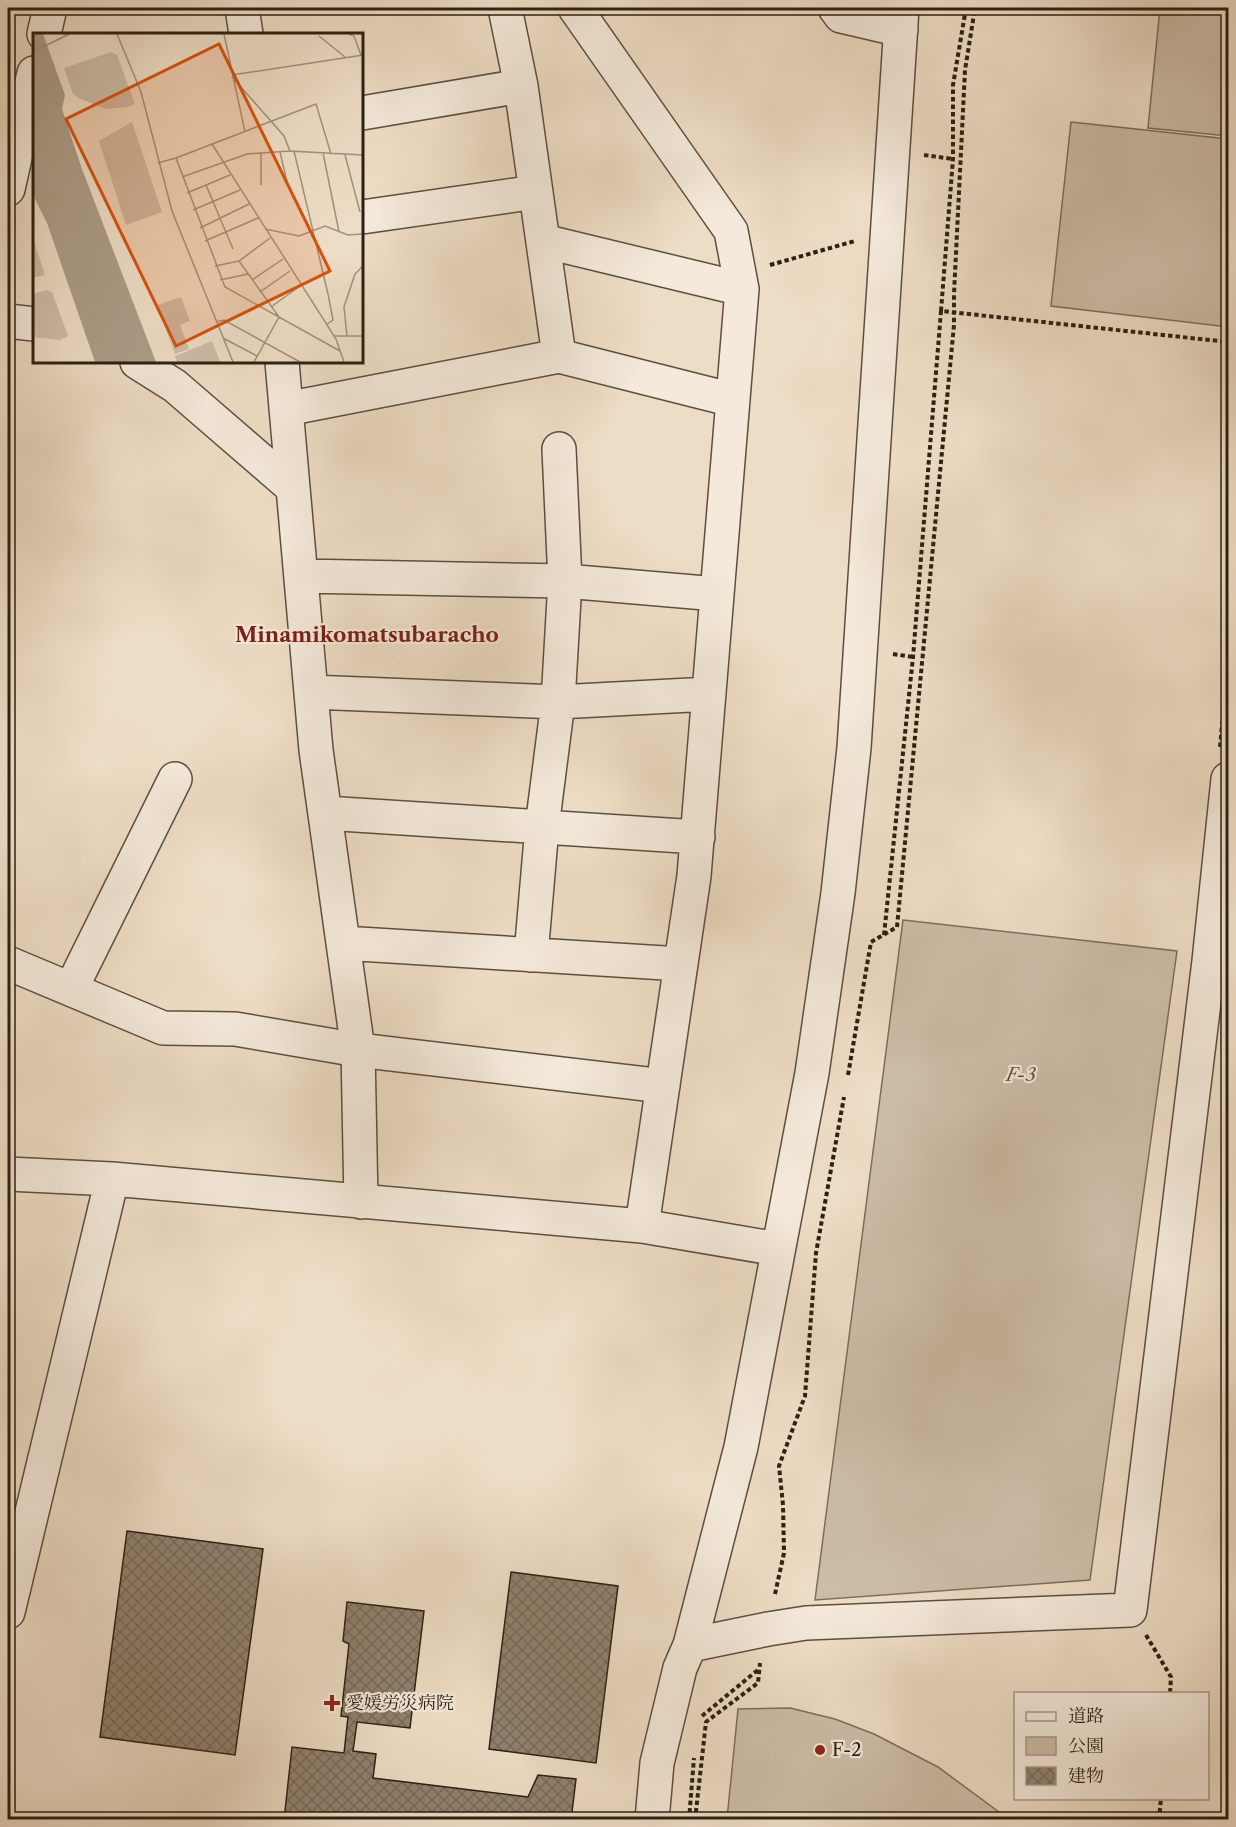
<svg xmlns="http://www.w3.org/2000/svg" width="1236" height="1827" viewBox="0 0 1236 1827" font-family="'Libre Caslon Text','Noto Serif JP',serif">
	<defs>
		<pattern id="building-cross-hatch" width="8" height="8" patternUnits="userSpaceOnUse" patternTransform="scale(1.5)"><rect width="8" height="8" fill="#918270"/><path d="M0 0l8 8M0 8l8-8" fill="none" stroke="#776a5b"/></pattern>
	</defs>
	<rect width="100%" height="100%" fill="#eeddc6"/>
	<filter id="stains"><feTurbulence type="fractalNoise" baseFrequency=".00333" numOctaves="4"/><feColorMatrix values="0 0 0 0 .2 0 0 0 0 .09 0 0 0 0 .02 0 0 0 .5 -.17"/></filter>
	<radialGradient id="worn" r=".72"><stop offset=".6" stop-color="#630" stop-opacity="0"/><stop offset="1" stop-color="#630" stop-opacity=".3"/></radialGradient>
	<!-- green -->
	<path fill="#cdbda8" stroke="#7c6e5e" stroke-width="1.5" d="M1160 8H1228V136L1148 128Z
		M1071 122 1228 139V327L1051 306Z
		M903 920 1177 951 1090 1580 815 1600Z
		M790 1708 835 1719 874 1734 938 1767 999 1812 1006 1819H727L738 1709Z"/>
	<!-- building -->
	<path fill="url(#building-cross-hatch)" stroke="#2c2013" stroke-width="1.5" d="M127 1531 263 1549 235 1755 100 1737Z
		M511 1572 618 1586 596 1763 489 1749Z
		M347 1602 424 1611 410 1728 357 1722 353 1751 376 1754 373 1778 528 1797 538 1775 576 1779 571 1820H284L292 1747 344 1753 348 1717 341 1716 349 1644 343 1641Z"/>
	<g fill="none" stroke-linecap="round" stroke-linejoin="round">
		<!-- minor casing -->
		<g stroke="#5c4f40" stroke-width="36">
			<path id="minor" d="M242 8 246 34
				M505 8 521 86 559 356
				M575 8 731 231 742 289 694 876 642 1226 778 1249
				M835 8 841 16 901 30
				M44 34 50 8
				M362 113 521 86
				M8 189 34 73
				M362 217 536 192
				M543 241 742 289
				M8 321 34 324
				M137 362 175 386 293 488
				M282 362 316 750 358 1050 361 1202
				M286 409 559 356 733 400
				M301 576 565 581 717 594
				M311 692 558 702 709 694
				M325 813 698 837
				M343 943 681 964
				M531 955 542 827 558 702 565 581 559 449
				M8 963 163 1028 235 1029 358 1050 663 1086
				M71 989 175 779
				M8 1174 112 1179 642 1226
				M8 1612 112 1179
				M690 1645 768 1629 806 1623 1130 1610 1209 961 1228 779
				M652 1820 657 1763 680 1668 690 1645 741 1447 812 1073 838 893 854 748 902 8"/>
		</g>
		<!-- path -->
		<path stroke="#2c2013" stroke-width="4" stroke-dasharray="4.5 3" stroke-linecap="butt" d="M924 155 953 159
			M770 265 855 241
			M941 311 953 159V85L966 8
			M893 654 913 657
			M1220 747 1228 660
			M884 935 913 657 941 311 1228 342
			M848 1075 871 942 897 927 954 325V294L965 70 975 8
			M775 1594 784 1553 783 1505 779 1466 805 1396 816 1253 844 1097
			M1146 1635 1171 1677 1170 1694
			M702 1716 759 1669
			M689 1820 694 1758
			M695 1820 706 1722 758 1683 760 1663
			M1159 1820 1161 1798"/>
		<!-- minor -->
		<use href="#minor" stroke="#f4e9da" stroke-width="33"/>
	</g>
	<!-- markers -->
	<g fill="#8f2418" stroke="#f4e9da" stroke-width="2">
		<path d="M329 1694h6v6h6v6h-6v6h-6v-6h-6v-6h6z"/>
		<circle cx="820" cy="1750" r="6"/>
	</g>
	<g text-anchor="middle" stroke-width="4.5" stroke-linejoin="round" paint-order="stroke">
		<!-- park labels -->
		<g font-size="18" font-style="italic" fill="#5c4f40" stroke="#f4e9da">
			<text x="1021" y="1081">F-3</text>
		</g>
		<!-- poi labels -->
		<g font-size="18" fill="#2c2013" stroke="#f4e9da" text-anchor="start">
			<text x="346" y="1709">愛媛労災病院</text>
			<text x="832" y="1756">F-2</text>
		</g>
		<!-- quarter labels -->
		<g font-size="21" font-weight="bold" fill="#7a1f14" stroke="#f4e9da">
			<text x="367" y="642">Minamikomatsubaracho</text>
		</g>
	</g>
	<!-- overview -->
	<g transform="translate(33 33)">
		<rect width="330" height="330" fill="#eeddc6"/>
		<path d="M78 19 84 22 102 71 95 74 73 76 45 65 40 61 31 35ZM99 89 129 179 93 192 66 108ZM0 205 12 242 0 245ZM13 257 19 259 35 303 27 307 0 304V261ZM148 264 157 288 147 292 156 316 142 321 124 272ZM179 308 187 329H144L142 323Z" fill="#cdbda8"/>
		<path d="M0 1H10L32 62 29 76 49 136 123 329H62L14 190 0 162Z" fill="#ac9d89"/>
		<path fill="none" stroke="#a0917e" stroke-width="1.5" d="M84 1 108 59 139 178 200 329M191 1 212 99M316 1 321 3 328 22M286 3 312 24M0 19 36 1M199 42 330 22M199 44 251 103 257 118 330 122M179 111 303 306 311 329M261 118 295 261 300 287 293 292M247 119 254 149M290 120 306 199M312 122 327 179M143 125 283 71 298 121M125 130 143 125 192 254 307 318M149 144 214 121 257 118M173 152 200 216M228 152V120M154 160 197 142M160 177 207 157M167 195 216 171M232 196 266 203 292 193 315 202 330 201M172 208 225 185M206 228 246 284 221 329M182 233 206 228 237 205M187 247 215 241M219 247 250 226M227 259 257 238M238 274 267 253M183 289 191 287 267 329M301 303H330M314 303 311 274 322 241 330 233M190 305 224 323"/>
		<path fill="#d5530d" fill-opacity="0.15" stroke="#d5530d" stroke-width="3" d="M186 11 297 238 143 313 33 86Z"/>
		<rect width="330" height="330" fill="none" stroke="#2c2013" stroke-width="3"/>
	</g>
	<!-- margin -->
	<rect width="1236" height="1827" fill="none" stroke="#eeddc6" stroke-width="30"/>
	<rect x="9" y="9" width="1218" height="1809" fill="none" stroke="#2c2013" stroke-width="3"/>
	<rect x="15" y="15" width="1206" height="1797" fill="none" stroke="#2c2013" stroke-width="1.5"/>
	<!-- legend -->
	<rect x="1014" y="1692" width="195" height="108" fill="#f4e9da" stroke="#a4998a" stroke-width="1.5"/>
	<rect x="1026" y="1712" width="30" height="9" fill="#f4e9da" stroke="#a4998a" stroke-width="1.5"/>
	<text x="1068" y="1722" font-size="18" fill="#2c2013">道路</text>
	<rect x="1026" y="1737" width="30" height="18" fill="#cdbda8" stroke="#a4998a" stroke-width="1.5"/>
	<text x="1068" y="1752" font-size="18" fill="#2c2013">公園</text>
	<rect x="1026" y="1767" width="30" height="18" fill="url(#building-cross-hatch)" stroke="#a4998a" stroke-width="1.5"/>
	<text x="1068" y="1782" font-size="18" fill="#2c2013">建物</text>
	<rect width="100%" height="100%" filter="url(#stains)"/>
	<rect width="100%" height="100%" fill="url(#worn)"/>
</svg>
